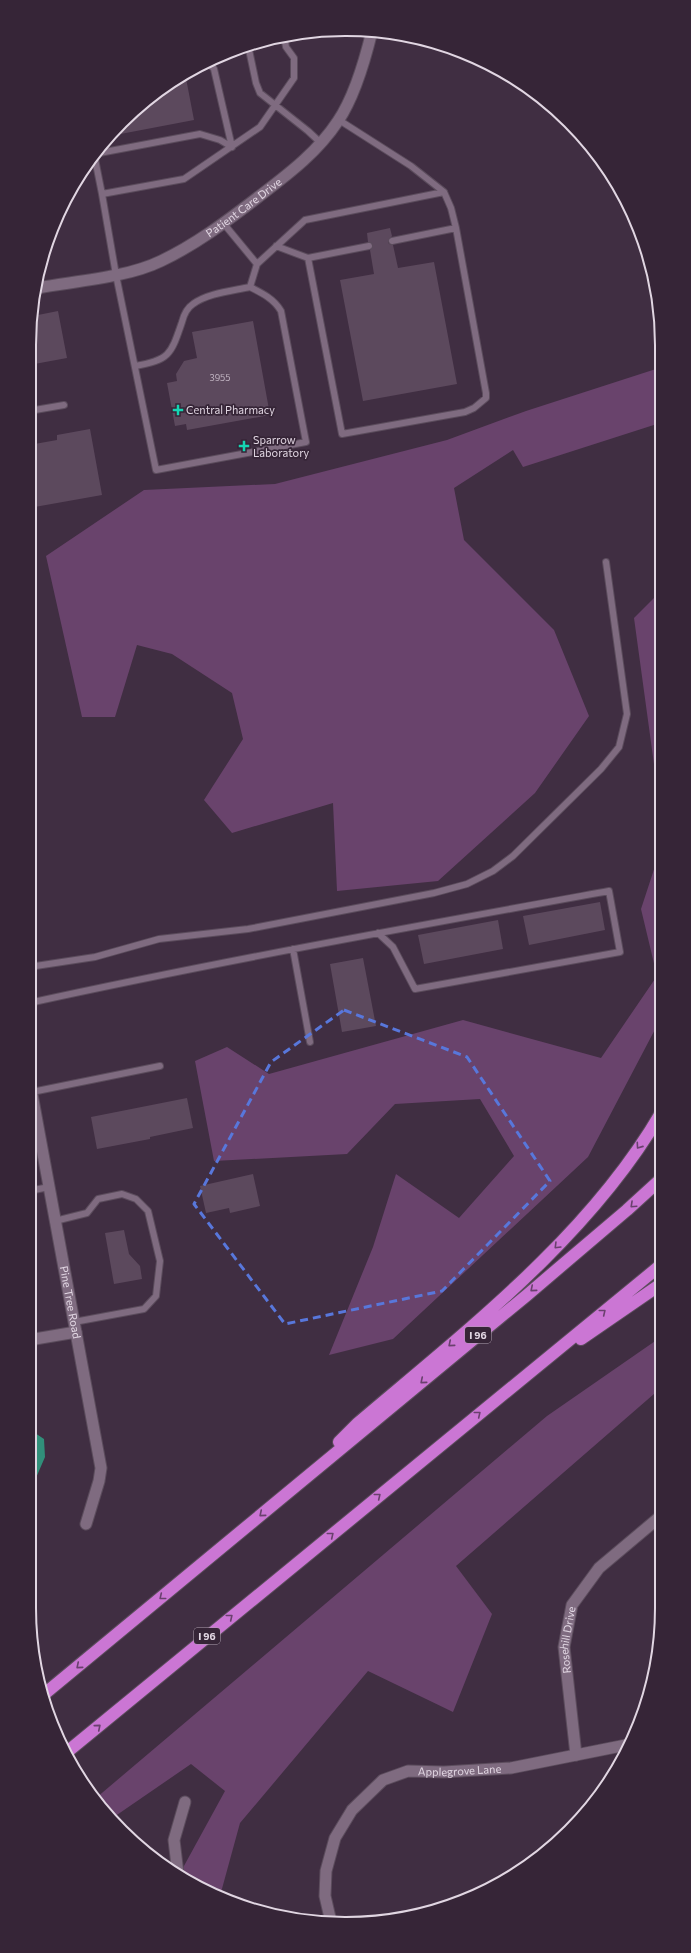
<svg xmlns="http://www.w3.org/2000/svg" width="691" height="1953" viewBox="0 0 691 1953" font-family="Commissioner,sans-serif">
	<rect width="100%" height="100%" fill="#402e42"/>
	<!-- green -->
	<path fill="#69436c" d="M659 368 660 423 523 467 513 450 454 488 464 540 554 630 589 716 535 793 438 881 337 891 333 803 232 833 204 800 243 739 232 693 172 654 137 645 115 717H82L46 556 144 490 275 484 447 440 526 411Z
		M660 592V808L634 618Z
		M660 851 661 1018 588 1157 393 1339 329 1355 373 1247 396 1174 459 1218 514 1156 480 1099 395 1104 347 1154 214 1161 195 1061 227 1047 269 1074 463 1020 601 1058 657 976 641 909Z
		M661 1337 662 1387 456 1566 492 1614 453 1712 368 1671 240 1823 220 1896 205 1891 179 1875 225 1791 191 1764 111 1819 96 1798 547 1416Z"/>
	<!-- water -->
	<path fill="#318f7a" d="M29 1429 44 1439 45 1457 29 1494Z
		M29 1563 36 1573 32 1603 29 1606Z"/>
	<!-- building -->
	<path fill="#5c495d" d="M185 73 194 120 110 136 137 108Z
		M390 228 392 236 388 242 389 244 393 245 398 268 434 262 457 384 363 401 340 280 374 274 370 250 373 246 368 242 367 233Z
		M58 311 67 358 29 365V346L33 316Z
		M253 321 270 415 187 430 186 424 175 426 167 383 177 381 176 374 184 361 197 358 192 332Z
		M90 429 102 495 29 508V445L57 440V435Z
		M600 902 605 930 529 945 523 916Z
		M498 920 503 949 424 964 418 935Z
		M363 958 376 1026 342 1032 330 964Z
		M187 1098 193 1128 150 1137V1139L97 1149 91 1117Z
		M253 1174 260 1206 230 1213 229 1208 206 1213 200 1186Z
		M124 1230 129 1254 140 1266 142 1279 114 1284 105 1233Z"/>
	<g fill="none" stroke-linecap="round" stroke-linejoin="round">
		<!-- service casing -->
		<g stroke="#5b4c5c" stroke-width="8">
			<path id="service" d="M248 45 256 83 260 93 308 131 322 144
				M208 62 214 69 232 147
				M339 120 411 166 444 192
				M94 154 200 134 220 140 232 147
				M94 154 102 194
				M224 224 257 264 305 220 444 192 451 208 456 228 486 393V398L474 408 465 412 342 434 308 258 369 246
				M392 241 456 228
				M276 246 308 258
				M250 287 257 264
				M135 366C170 360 171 354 182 322 184 314 187 308 193 304 208 293 232 291 250 287 262 293 274 299 281 311L306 442 156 470 116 275 102 194 184 179 260 127 294 78V58L286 47 284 36
				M29 411 64 405
				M293 949 310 1042
				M29 967 95 957 159 939 248 929 434 893 467 884 493 871 513 856 601 769 619 747 627 714 606 562
				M29 1003C221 961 416 926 609 891L620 952 415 989 393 947 378 933
				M32 1092 160 1066
				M29 1191 49 1187
				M55 1221 87 1213 98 1199 122 1194 136 1199 148 1211 160 1261 156 1296 144 1309 74 1322"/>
		</g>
		<!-- minor casing -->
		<g stroke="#5b4c5c" stroke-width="13">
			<g id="minor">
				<path id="s1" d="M37 288C75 281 126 278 161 261 195 245 227 221 257 198 287 175 317 153 338 121 355 96 365 60 372 31"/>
				<path id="s2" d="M29 1078 101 1468 99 1481 86 1524"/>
				<path d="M29 1340 76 1332"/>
				<path id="s3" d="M576 1755 564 1647 572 1605 599 1568 662 1515"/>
				<path d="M178 1874 174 1840 185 1802"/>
				<path id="s4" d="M331 1922 325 1896 326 1871 335 1838 352 1810 383 1780 408 1771 444 1772 511 1768 626 1745"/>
			</g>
		</g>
		<!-- motorway casing -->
		<g stroke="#5b4c5c" stroke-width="14">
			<path id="motorway" d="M581 1339 661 1284
				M339 1442 358 1423C465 1332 589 1237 661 1113
				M43 1695 527 1295 627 1210 661 1179
				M67 1752 661 1265"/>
		</g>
		<!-- service -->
		<use href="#service" stroke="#7f6b80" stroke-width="6"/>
		<!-- minor -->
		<use href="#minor" stroke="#7f6b80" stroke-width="11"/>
		<!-- motorway -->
		<use href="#motorway" stroke="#cb76d4" stroke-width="12"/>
	</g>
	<!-- one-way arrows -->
	<defs><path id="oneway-chevron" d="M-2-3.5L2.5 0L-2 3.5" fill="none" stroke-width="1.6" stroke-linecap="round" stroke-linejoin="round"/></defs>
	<g stroke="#6a416e">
		<use href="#oneway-chevron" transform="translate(639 1146) rotate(125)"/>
		<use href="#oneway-chevron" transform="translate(633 1205) rotate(137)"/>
		<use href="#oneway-chevron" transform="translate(557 1246) rotate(135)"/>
		<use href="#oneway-chevron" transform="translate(533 1289) rotate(140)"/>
		<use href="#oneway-chevron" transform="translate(603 1312) rotate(-39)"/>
		<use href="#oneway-chevron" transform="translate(451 1344) rotate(140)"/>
		<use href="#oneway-chevron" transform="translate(423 1381) rotate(140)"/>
		<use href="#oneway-chevron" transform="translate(478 1414) rotate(-39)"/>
		<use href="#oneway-chevron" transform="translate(378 1496) rotate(-39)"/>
		<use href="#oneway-chevron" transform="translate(262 1514) rotate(140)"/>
		<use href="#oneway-chevron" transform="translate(331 1535) rotate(-39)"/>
		<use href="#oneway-chevron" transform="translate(162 1597) rotate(141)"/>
		<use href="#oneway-chevron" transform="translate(230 1617) rotate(-39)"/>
		<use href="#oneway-chevron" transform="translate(79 1666) rotate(140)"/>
		<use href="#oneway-chevron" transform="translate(98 1727) rotate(-40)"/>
	</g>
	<!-- marked area -->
	<path fill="none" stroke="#5877db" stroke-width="3" stroke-dasharray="8 5" stroke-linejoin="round" d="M344 1010 467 1057 550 1181 442 1291 285 1324 194 1204 271 1062Z"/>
	<!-- markers -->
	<g fill="#15d5b3" stroke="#362537" stroke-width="1.5">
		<path d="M176 404h4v4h4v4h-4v4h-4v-4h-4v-4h4z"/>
		<path d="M242 440h4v4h4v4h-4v4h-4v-4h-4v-4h4z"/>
	</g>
	<g text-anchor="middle" stroke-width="3.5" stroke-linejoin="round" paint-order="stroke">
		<!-- number labels -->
		<g font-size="9" fill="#c0b3c1">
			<text x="220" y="381">3955</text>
		</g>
		<!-- shield labels -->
		<g fill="#362537" stroke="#aea1af" stroke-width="1">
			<rect x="465" y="1327" width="26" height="16" rx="3"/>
			<rect x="194" y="1628" width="26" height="16" rx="3"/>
		</g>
		<g font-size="10" font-weight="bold" fill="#e1d6e2">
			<text x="478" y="1339">I 96</text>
			<text x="207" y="1640">I 96</text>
		</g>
		<!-- street labels -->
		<g font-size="11" fill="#e1d6e2" stroke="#362537">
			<text dy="4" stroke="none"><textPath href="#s1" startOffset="226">Patient Care Drive</textPath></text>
			<text dy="4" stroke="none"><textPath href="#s2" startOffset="228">Pine Tree Road</textPath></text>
			<text dy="4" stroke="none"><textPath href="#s3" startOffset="116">Rosehill Drive</textPath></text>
			<text dy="4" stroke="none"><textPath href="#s4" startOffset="240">Applegrove Lane</textPath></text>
		</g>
		<!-- poi labels -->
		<g font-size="11" fill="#e1d6e2" stroke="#362537" text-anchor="start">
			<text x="186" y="414">Central Pharmacy</text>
			<text x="253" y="444">Sparrow<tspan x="253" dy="13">Laboratory</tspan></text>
		</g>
	</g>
	<!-- crop -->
	<path d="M0 0H691V1953H0ZM345 36H346A309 309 0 0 1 655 345V1608A309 309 0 0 1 346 1917H345A309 309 0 0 1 36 1608V345A309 309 0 0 1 345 36Z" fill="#362537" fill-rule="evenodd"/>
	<path fill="none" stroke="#e1d6e2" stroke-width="2" d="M345 36H346A309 309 0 0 1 655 345V1608A309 309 0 0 1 346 1917H345A309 309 0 0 1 36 1608V345A309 309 0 0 1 345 36Z"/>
</svg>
